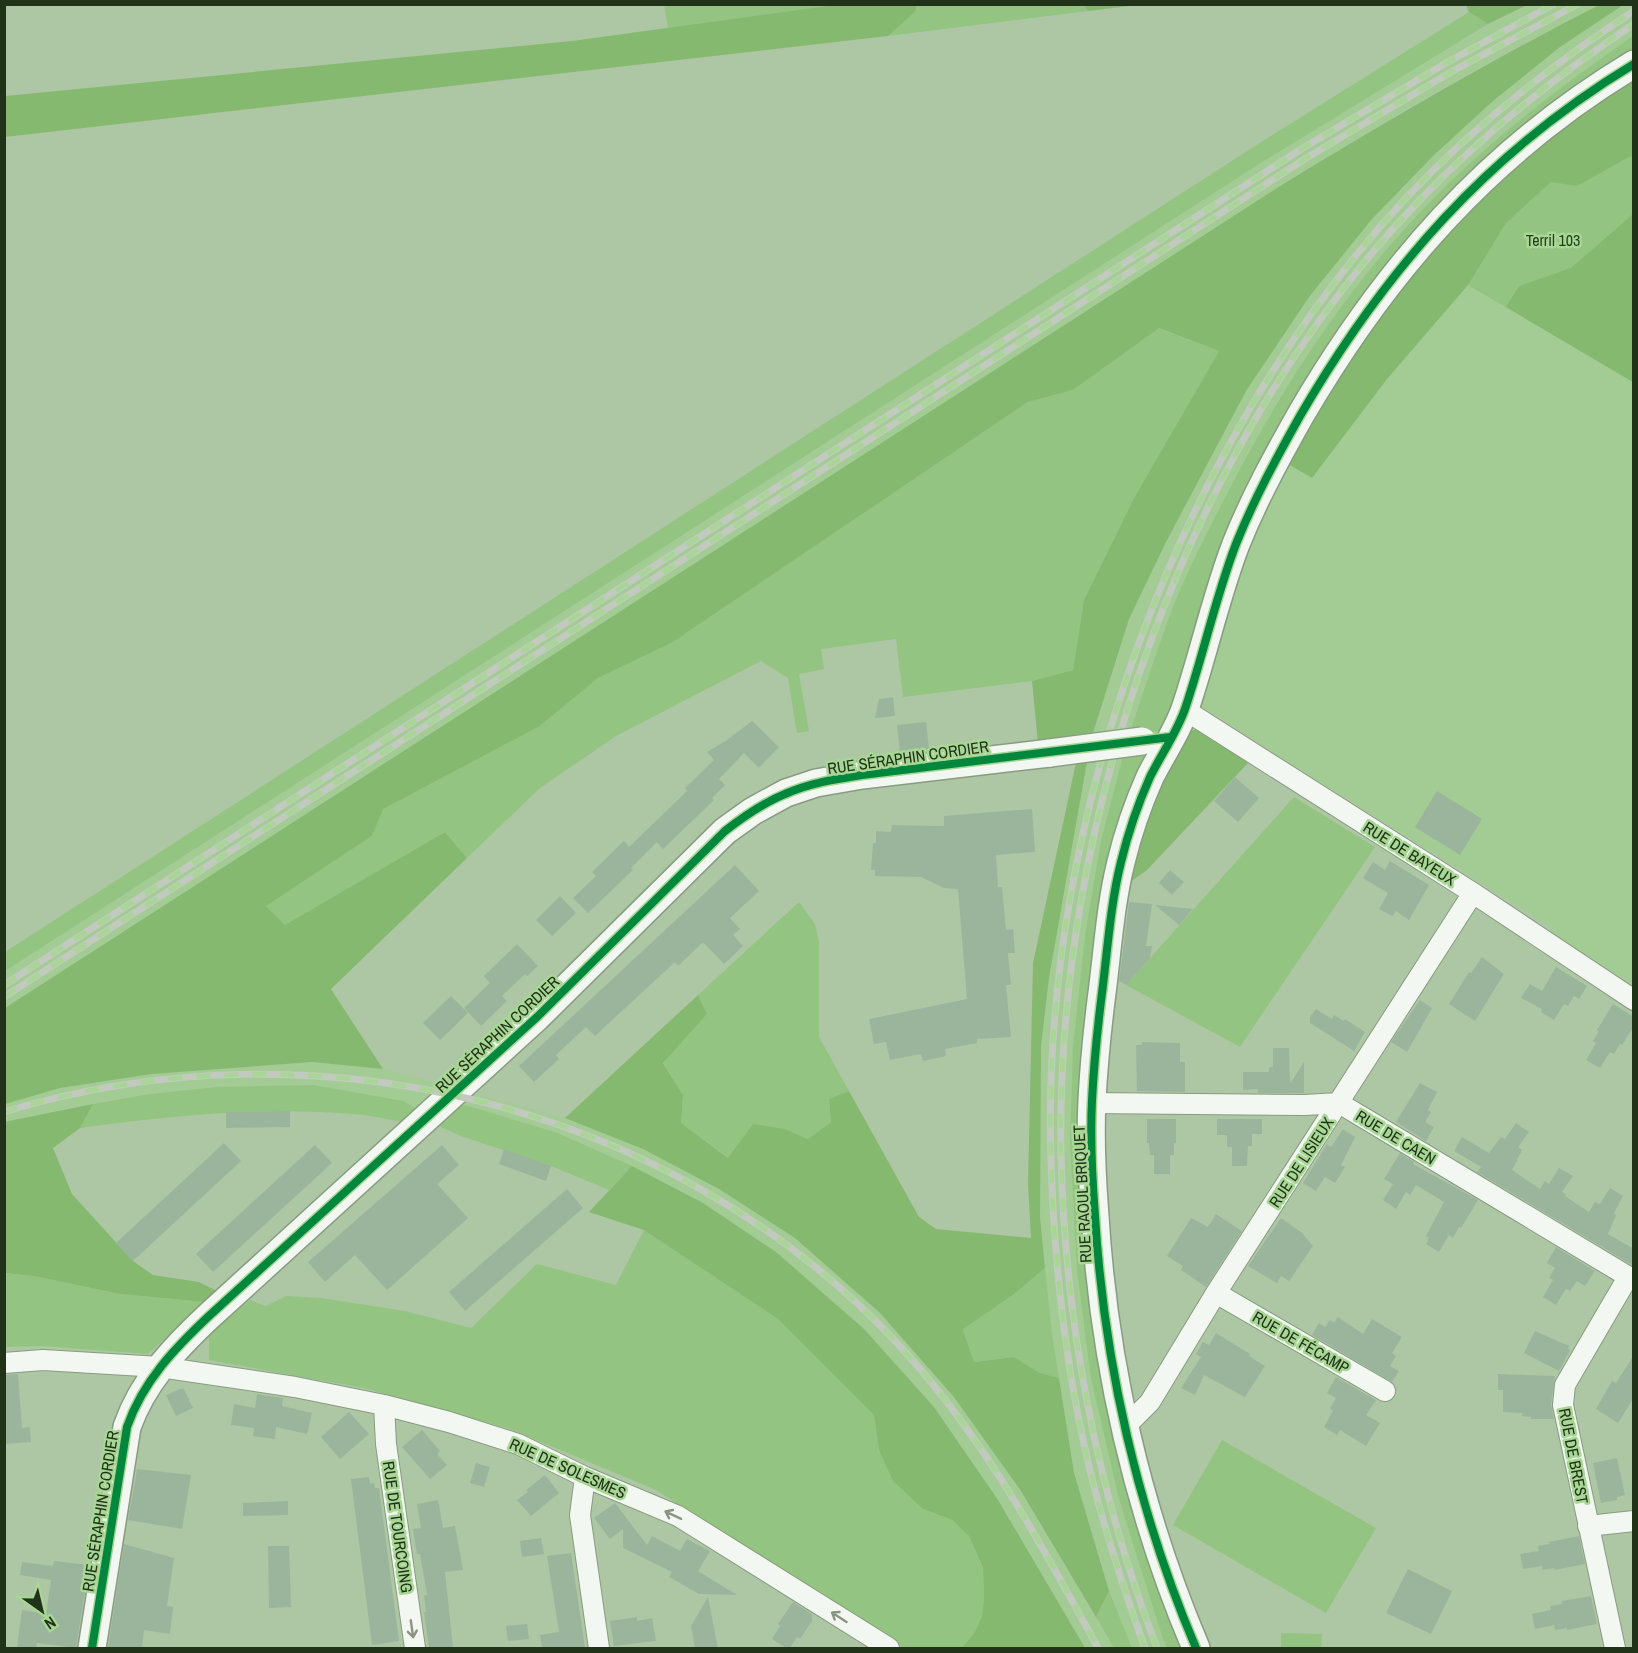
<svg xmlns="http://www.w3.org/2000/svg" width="1638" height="1653" viewBox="0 0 1638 1653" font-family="'Archivo Narrow',sans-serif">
	<rect width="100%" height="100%" fill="#adc7a4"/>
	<!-- built -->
	<path fill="#a3cb94" d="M1527 5H1599L1514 48 1411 106 1277 188 5 1008V971L1259 164 1425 61Z
		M1623 5H1633V985L1549 931 1551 927 1285 760 1212 712 1174 709 1127 817 1089 1270 1184 1648H1132L1109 1591 1074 1473 1052 1334 1039 1213 1041 1046 1049 978 1094 725 1129 619 1166 542 1246 391 1309 297 1372 219 1434 155 1493 101 1560 47Z
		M313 1062 383 1069 565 1118 643 1149 719 1189 795 1238 880 1313 954 1396 1021 1491 1114 1648H1085L998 1500 934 1407 864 1329 776 1252 703 1203 632 1166 555 1132 458 1103 417 1109 403 1101 217 1087 150 1094 63 1109 5 1122V1104L60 1088 152 1074Z"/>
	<!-- green -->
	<path fill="#94c481" d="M664 4H842V5L668 29Z
		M1084 4 1088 11 888 36 915 12 917 5Z
		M1469 12 1488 24 1259 164 5 971V952L1258 144Z
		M1633 36V53L1308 387 1164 730 1129 735C1144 691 1158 646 1175 602 1190 566 1208 530 1226 496 1282 387 1349 283 1436 196 1496 135 1564 84 1633 36Z
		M1633 74V382L1468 285 1429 249Z
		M1158 328 1219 351 1134 498 1084 600 1073 670 1032 681 903 697 896 639 821 649 824 669 799 674 809 731 797 733 788 678 761 661 616 736 540 788 467 858 445 832 285 926 266 906 372 836 382 809 540 726 598 678 673 642 1028 402 1073 390Z
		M1157 749 1127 817 1089 1270 1184 1648H1167L1163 1639 1119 1499 1091 1378 1077 1270 1070 1141 1073 1047 1085 936 1101 841 1124 752Z
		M1294 797 1375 847 1240 1047 1126 985Z
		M799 902 815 924 819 942V1037L849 1091 829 1099 831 1122 808 1139 785 1129 729 1158 681 1123 683 1095 663 1062 707 1014 698 995Z
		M314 1085 403 1101 417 1109 403 1122C386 1119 370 1115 353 1114 262 1106 171 1116 80 1128L93 1104 150 1094 217 1087Z
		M458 1103 555 1132 632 1166 609 1190 551 1166 461 1136 434 1124Z
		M644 1230 778 1319 874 1415 879 1450 923 1509 952 1520 969 1536 983 1569 984 1599 983 1617 1034 1648H904L656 1490 510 1429 364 1388 209 1360V1334L250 1300 266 1306 286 1296 321 1298 405 1311 471 1328 537 1264 616 1285Z
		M1045 1268 1052 1334 1059 1378 1040 1373 1014 1357 974 1362 963 1328 1013 1295Z
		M4 1273 34 1276 120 1294 205 1302 148 1354 42 1346 5 1347Z
		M1222 1440 1376 1528 1326 1613 1173 1525Z
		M1109 1591 1132 1648H1114L1096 1617Z
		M1281 1633 1322 1634 1321 1648H1281Z"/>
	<!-- forest -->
	<path fill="#86b970" d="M842 4 917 5 915 12 888 36 5 137V96L572 41Z
		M1084 5H1138L1088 11Z
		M1466 5V4L1527 5 1488 24 1469 12Z
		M1599 5H1623L1560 47 1493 101 1434 155 1372 219 1309 297 1246 391 1166 542 1129 619 1092 736 1038 743 1032 681 1073 670 1084 600 1134 498 1219 351 1159 328 1073 390 1028 402 673 642 598 678 540 726 383 809 372 836 266 906 285 925 445 832 467 858 331 989 383 1069 312 1062 152 1074 60 1088 5 1104V1008L1277 188C1383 123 1489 61 1599 5Z
		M1633 74V158L1631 156 1577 186 1551 182 1506 223 1468 285 1387 379 1312 478 1288 464 1328 391 1394 289 1482 193 1569 118Z
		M1633 214V382L1506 307 1519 286 1571 268Z
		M1193 730H1202L1248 763 1147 870 1123 887 1138 818 1186 732Z
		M1088 756 1049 978 1041 1046 1040 1218 1045 1268 1013 1295 963 1329 974 1362 1014 1357 1040 1373 1059 1378 1074 1473 1109 1591 1096 1617 1021 1491 954 1397 880 1313 795 1238 719 1189 643 1149 565 1118 698 995 707 1014 663 1063 683 1095 681 1123 728 1158 753 1124 785 1129 808 1139 831 1122 829 1099 849 1091 919 1217 936 1229 1031 1238 1028 1183 1033 963 1077 758Z
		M93 1104 80 1128 53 1148 72 1194 133 1261 153 1275 199 1282 217 1291 205 1302 120 1294 34 1276 5 1273 4 1122Z
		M632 1166 703 1203 776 1252 864 1329 934 1407 998 1500 1085 1648H962L975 1632 982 1617 984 1599 983 1568 969 1536 952 1520 923 1509 893 1481 879 1450 874 1415 778 1319 644 1230 589 1212Z"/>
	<!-- building -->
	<path fill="#9bb59d" d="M893 697 895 716 875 718 879 699Z
		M752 721 779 747 759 768 744 753 719 779 725 785 712 798 714 800 663 849 657 842 631 868 633 870 588 913 573 898 596 876 592 872 624 841 629 847 687 791 685 788 714 760 707 752 727 740Z
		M926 722 929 749 900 752 897 725Z
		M1235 777 1259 798 1238 822 1214 801Z
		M1437 791 1482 819 1460 855 1415 827Z
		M1032 809 1035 852 996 855 998 887H1002L1006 930 1013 929 1015 953H1008L1011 985H1006L1011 1037 977 1039V1043L945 1049 946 1056 923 1061 921 1054 890 1060 886 1042 874 1044 869 1019 967 999 958 889 944 888 921 877 875 876V870H871L873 843H876V831L891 832 892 825 944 826V816Z
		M1390 861 1429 885 1409 920 1396 911 1392 916 1379 909 1388 893 1363 878 1373 862 1385 870Z
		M735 865 759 891 730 918 740 929 733 935 743 946 724 964 704 943 701 944 678 966 675 962 595 1036 586 1027 556 1055 559 1059 534 1082 519 1066Z
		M1170 870 1184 882 1172 895 1159 883Z
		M560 896 576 913 552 936 536 920Z
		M1129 902 1152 904 1146 946H1152L1150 958 1126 985 1119 981Z
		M1155 905 1193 909 1179 925Z
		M517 944 538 966 527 976 525 974 502 996 507 1001 481 1026 464 1008 490 983 484 976Z
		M1482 957 1504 974 1475 1021 1449 1004 1469 972 1471 973Z
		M1556 967 1587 986 1579 999 1574 996 1568 1006 1564 1004 1554 1020 1541 1012 1542 1009 1521 998 1530 984 1542 991Z
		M451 996 468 1013 440 1040 423 1023Z
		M1420 1000 1432 1008 1407 1052 1391 1042Z
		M1613 1004 1634 1017V1026L1622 1045 1620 1044 1614 1054 1610 1052 1600 1068 1586 1060 1596 1043 1593 1041 1599 1031 1597 1030Z
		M1316 1009 1332 1019 1334 1015 1344 1021 1345 1019 1365 1032 1354 1051 1310 1023V1017Z
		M1142 1042 1180 1043V1062H1185V1092L1137 1091 1136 1045H1142Z
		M1273 1048H1289L1290 1084 1304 1062V1093H1258V1089L1243 1090V1072H1269V1067H1273Z
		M1420 1083 1437 1092 1428 1110 1431 1112 1425 1122 1434 1127 1426 1141 1396 1122Z
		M290 1111V1127L226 1128V1112Z
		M1147 1119H1176V1143H1174V1155H1170V1174H1154V1155H1150L1149 1143H1147Z
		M1217 1119H1262V1134H1252V1146H1248L1247 1166H1232V1147H1227V1135H1217Z
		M1516 1123 1529 1132 1518 1147 1522 1150 1512 1170 1540 1189 1545 1181 1549 1184 1559 1168 1573 1176 1562 1192 1566 1194 1565 1196 1589 1212 1595 1202 1600 1204 1610 1188 1623 1196 1614 1213 1616 1215 1608 1234 1634 1249V1266L1477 1172 1481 1167 1454 1151 1462 1137 1489 1153 1501 1137 1505 1139Z
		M1343 1129 1355 1137 1341 1165 1345 1167 1335 1183 1325 1177 1316 1191 1303 1183 1327 1144 1331 1147Z
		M224 1143 241 1161 133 1261 116 1243Z
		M315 1145 332 1163 213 1272 196 1254Z
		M442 1145 459 1165 437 1184 468 1218 387 1290 355 1255 325 1282 308 1262Z
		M504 1149 551 1166 546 1181 499 1164Z
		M1400 1153 1414 1162 1413 1164 1478 1200 1461 1228 1459 1227 1453 1238 1449 1235 1439 1252 1426 1244 1429 1238 1426 1236 1444 1202 1416 1185 1410 1195 1406 1192 1396 1209 1383 1200 1393 1184 1384 1179Z
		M567 1189 583 1208 465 1311 449 1292Z
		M1216 1214 1242 1231 1206 1287 1181 1270 1183 1266 1167 1256 1191 1218 1208 1227Z
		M1281 1218 1302 1233 1313 1246 1289 1281 1281 1276 1277 1283 1248 1266Z
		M1556 1247 1595 1271 1585 1286 1577 1281 1570 1291 1566 1289 1556 1305 1543 1297 1553 1280 1549 1278 1555 1268 1547 1263Z
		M1338 1317 1363 1334 1372 1319 1402 1337 1392 1353 1396 1356 1390 1366 1399 1371 1392 1382 1312 1335 1319 1323 1325 1327 1330 1320 1334 1323Z
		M1535 1331 1569 1346 1568 1349 1570 1350 1559 1371 1524 1353Z
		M1216 1333 1250 1354 1249 1356 1265 1366 1245 1397 1204 1375 1195 1395 1181 1388 1201 1357 1196 1354 1203 1342 1209 1345Z
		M1634 1355V1397L1618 1423 1596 1409 1612 1381 1616 1383Z
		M18 1374 22 1428 30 1427 31 1442 4 1444V1375Z
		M1498 1374 1555 1376 1551 1404 1554 1419H1531V1417L1522 1416V1413L1503 1412V1390H1498Z
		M1336 1377 1376 1400 1366 1415 1380 1423 1366 1446 1340 1430 1337 1435 1324 1427 1333 1411 1330 1408 1336 1398 1327 1393Z
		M183 1388 193 1408 176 1416 166 1395Z
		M257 1394 283 1398 282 1406 312 1413 307 1434 276 1427 275 1439 253 1436 254 1428 231 1425 234 1404 255 1408Z
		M349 1412 369 1434 340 1459 321 1437Z
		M422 1430 440 1451 437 1454 447 1465 430 1479 402 1447Z
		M1617 1458 1625 1495 1617 1497V1500L1601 1503 1593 1463Z
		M476 1463 490 1467 484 1487 470 1483Z
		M137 1469 191 1475 182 1529 128 1520Z
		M545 1475 559 1493 531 1516 517 1500 528 1492 526 1490Z
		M369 1477 370 1484 374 1483 375 1488H379L399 1641 372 1645 351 1479Z
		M438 1500 443 1528 455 1526 463 1570 445 1572 453 1648H429L424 1612H426L424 1595H427L420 1554H417L413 1529 421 1528 417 1504Z
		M288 1501V1515L243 1516V1503Z
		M615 1503 647 1545 652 1536 680 1551 687 1539 710 1551 698 1571 737 1595 699 1594 678 1582 669 1577 672 1572 623 1548V1529L610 1539 594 1518Z
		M1579 1536 1585 1564 1555 1570 1554 1568 1542 1570V1566L1523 1569 1520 1554 1539 1551 1538 1546 1550 1544 1549 1542Z
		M541 1538 544 1554 522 1557 520 1541Z
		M124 1544 174 1558 167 1606 173 1607 170 1634 144 1630 142 1648H108Z
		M268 1546H289L291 1607 269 1608Z
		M571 1553 585 1648H542L540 1635 559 1632 547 1556Z
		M54 1561 89 1565 76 1648 37 1643 36 1648 17 1647 22 1610 46 1614 51 1580 20 1575 22 1562 53 1566Z
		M1408 1569 1452 1591 1431 1634 1386 1613Z
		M1591 1596 1597 1624 1567 1630V1628L1555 1630 1554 1625 1535 1629 1532 1614 1551 1610 1550 1606 1562 1604V1601Z
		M708 1597 718 1648H695L691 1626Z
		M793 1602 812 1614V1621L800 1639 797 1637 790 1648H786L772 1639 780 1626 778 1624Z
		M637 1617V1621L652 1618 656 1641 614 1646 610 1621Z
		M527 1624 529 1639 508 1641 506 1626Z"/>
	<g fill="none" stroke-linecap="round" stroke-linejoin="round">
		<!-- street casing -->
		<g stroke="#879c80" stroke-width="22">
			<path id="street" d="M1185 710 1473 893 1634 1000
				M1091 1103 1305 1105 1339 1103 1634 1280
				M1216 1293 1385 1391
				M4 1363 43 1360 160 1367 295 1387 384 1405 449 1422 518 1444 585 1477 678 1516 889 1648
				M384 1405 386 1444 415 1648
				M1125 1427 1150 1402 1216 1293 1473 893
				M585 1477 580 1515 599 1648
				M1588 1526 1634 1521
				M1615 1648 1563 1405 1565 1385 1628 1277"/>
		</g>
		<!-- secondary casing -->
		<g stroke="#879c80" stroke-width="30">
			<path id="secondary" d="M92 1648 127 1427C143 1381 175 1348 209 1316L537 1017 725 831 753 811 786 793 816 783 862 775 1050 753
				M1196 1648C1138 1512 1104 1364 1095 1216 1092 1178 1090 1139 1092 1100 1094 1062 1098 1023 1103 985 1108 944 1111 902 1121 862 1128 833 1138 804 1150 777 1162 753 1178 731 1186 706 1204 652 1216 596 1236 544 1254 499 1277 457 1300 416 1385 270 1488 152 1634 64"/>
		</g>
		<!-- street -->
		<use href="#street" stroke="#f3f7f1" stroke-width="20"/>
		<!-- secondary -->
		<use href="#secondary" stroke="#f3f7f1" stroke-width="27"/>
		<!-- rail casing -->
		<g stroke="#c2cabf" stroke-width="7">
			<path id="rail" d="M4 985 1303 148 1446 63 1554 4
				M4 997 1308 157 1451 72 1578 4
				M4 1112C315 1017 672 1104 895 1341 981 1432 1039 1540 1098 1648
				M1145 1648C1123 1587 1103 1526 1088 1462 1065 1363 1054 1261 1051 1159 1040 824 1176 445 1405 199 1473 127 1551 65 1634 11
				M1157 1648C1097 1491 1065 1324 1061 1155 1055 822 1183 449 1415 205 1481 136 1554 77 1634 24"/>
		</g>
		<!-- rail -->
		<use href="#rail" stroke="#a7d695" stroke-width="4.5" stroke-dasharray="14" stroke-linecap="butt"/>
		<!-- secondary-bridge casing -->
		<g stroke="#879c80" stroke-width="30" stroke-linecap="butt">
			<path id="secondary-bridge" d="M1050 753 1142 741"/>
		</g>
		<!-- secondary-bridge -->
		<use href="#secondary-bridge" stroke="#f3f7f1" stroke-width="27"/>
		<!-- cycleway casing -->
		<g stroke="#a7d695" stroke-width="11">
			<path id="cycleway" d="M92 1648 127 1427C143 1381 175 1348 209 1316L537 1017 725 831C743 817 763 803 785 794 809 783 836 779 862 775L1171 737
				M1196 1648C1138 1512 1104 1364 1095 1216 1092 1178 1090 1139 1092 1100 1094 1062 1098 1023 1103 985 1108 944 1111 902 1121 862 1128 833 1138 804 1150 777 1162 753 1178 731 1186 706 1204 652 1216 596 1236 544 1254 499 1277 457 1300 416 1385 270 1488 152 1634 64"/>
		</g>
		<!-- cycleway -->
		<use href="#cycleway" stroke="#00873e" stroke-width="8"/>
	</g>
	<!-- one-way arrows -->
	<defs><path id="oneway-shaft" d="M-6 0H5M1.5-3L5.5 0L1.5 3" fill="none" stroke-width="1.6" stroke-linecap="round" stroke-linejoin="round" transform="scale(1.5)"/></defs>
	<g stroke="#8a9484">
		<use href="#oneway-shaft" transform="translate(673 1515) rotate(-155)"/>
		<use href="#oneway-shaft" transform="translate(839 1617) rotate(-147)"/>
		<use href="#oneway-shaft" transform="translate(412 1629) rotate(82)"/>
	</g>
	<g text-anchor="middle" stroke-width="5" stroke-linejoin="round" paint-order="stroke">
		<!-- park labels -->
		<g font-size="16" fill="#223f16" stroke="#a7d695">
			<text x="1553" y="246">Terril 103</text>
		</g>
		<!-- street labels -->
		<g font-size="16" fill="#203218" stroke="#a7d695">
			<text transform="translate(908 757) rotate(-8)" y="6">RUE SÉRAPHIN CORDIER</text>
			<text transform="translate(1410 853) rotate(32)" y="6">RUE DE BAYEUX</text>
			<text transform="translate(497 1034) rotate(-43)" y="6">RUE SÉRAPHIN CORDIER</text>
			<text transform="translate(1396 1137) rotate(31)" y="6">RUE DE CAEN</text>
			<text transform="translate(1301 1162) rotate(-57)" y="6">RUE DE LISIEUX</text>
			<text transform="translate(1082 1194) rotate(-93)" y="6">RUE RAOUL BRIQUET</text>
			<text transform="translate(1301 1342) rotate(30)" y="6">RUE DE FÉCAMP</text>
			<text transform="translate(1574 1456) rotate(79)" y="6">RUE DE BREST</text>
			<text transform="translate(568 1468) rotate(24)" y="6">RUE DE SOLESMES</text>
			<text transform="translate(100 1511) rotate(-81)" y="6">RUE SÉRAPHIN CORDIER</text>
			<text transform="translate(398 1527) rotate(82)" y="6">RUE DE TOURCOING</text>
		</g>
	</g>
	<!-- border -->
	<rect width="1638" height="1653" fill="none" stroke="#203218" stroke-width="12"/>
	<!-- north arrow -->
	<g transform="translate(42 1611) rotate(146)" stroke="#a7d695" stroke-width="4.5" paint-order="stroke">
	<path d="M0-4.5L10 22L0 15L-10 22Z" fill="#203218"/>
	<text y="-9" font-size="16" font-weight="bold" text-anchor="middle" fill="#203218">N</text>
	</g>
</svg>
